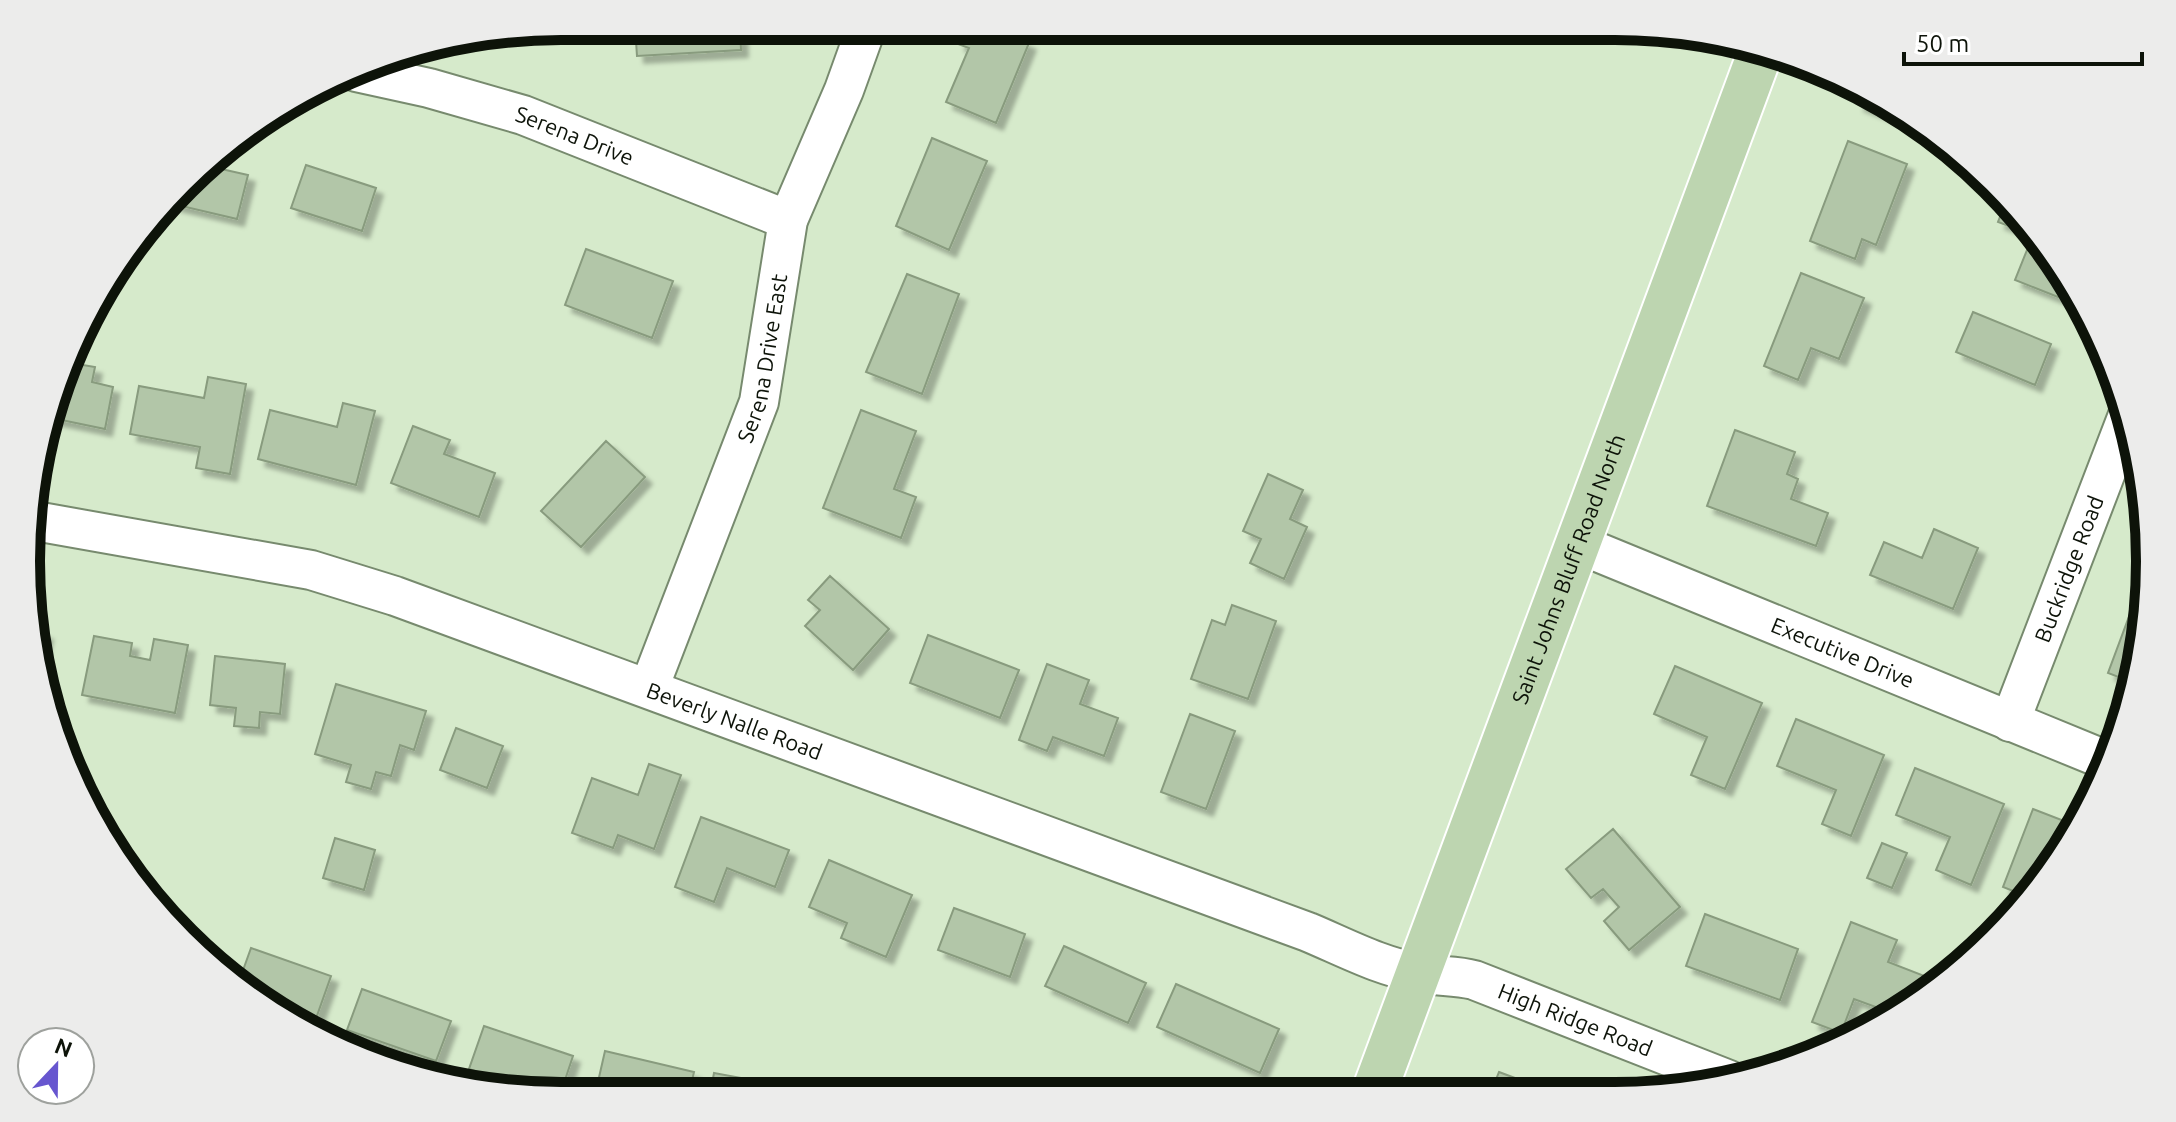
<svg xmlns="http://www.w3.org/2000/svg" width="2176" height="1122" viewBox="0 0 2176 1122" font-family="Ubuntu,sans-serif">
	<defs>
		<filter id="shadow"><feDropShadow dx="7" dy="7" stdDeviation="2" flood-color="#0004"/></filter>
	</defs>
	<rect width="100%" height="100%" fill="#d6eacb"/>
	<!-- building -->
	<path fill="#b2c6a8" stroke="#889b7e" stroke-width="2" filter="url(#shadow)" d="M635 26H740L741 50 637 56Z
		M965 26H989L1029 43 996 123 946 102 969 48 958 44Z
		M1863 88 1929 129V131L1857 104Z
		M932 138 987 161 949 250 896 226Z
		M1848 141 1907 164 1876 245 1862 239 1855 259 1810 241Z
		M306 165 376 188 362 231 291 208Z
		M208 166 248 175 237 219 173 204Z
		M2007 199 2070 282 2063 299 2015 280 2033 235 1998 222Z
		M586 249 673 281 652 338 565 305Z
		M1801 273 1864 298 1839 359 1811 348 1798 380 1764 366Z
		M907 274 959 294 922 394 866 372Z
		M1973 312 2051 344 2035 385 1956 352Z
		M71 363 95 367 92 382 113 387 105 429 47 417Z
		M208 377 246 384 230 474 196 468 200 447 130 434 139 386 204 398Z
		M343 403 375 411 356 485 258 459 270 410 337 427Z
		M861 410 916 431 894 489 916 497 901 538 823 508Z
		M413 426 450 440 444 454 495 473 479 517 391 483Z
		M1735 430 1795 452 1787 474 1798 479 1791 499 1828 513 1816 546 1707 506Z
		M606 441 645 477 581 547 541 511Z
		M1268 474 1303 490 1290 519 1307 527 1284 579 1250 563 1261 539 1243 531Z
		M1934 529 1978 548 1953 609 1870 575 1884 542 1922 558Z
		M830 576 889 629 853 670 805 626 820 610 808 600Z
		M2143 579 2148 580 2149 596 2134 683 2108 673Z
		M1232 605 1276 621 1248 699 1191 679 1212 620 1225 625Z
		M35 630 46 633 41 655Z
		M928 635 1019 670 1000 718 910 683Z
		M94 636 132 643 130 656 150 660 154 639 188 645 175 713 82 695Z
		M215 656 285 664 280 714 260 712 259 728 234 726 236 708 210 705Z
		M1047 664 1089 680 1080 704 1118 718 1104 756 1053 737 1047 751 1019 740Z
		M1675 666 1762 703 1725 789 1691 775 1707 737 1654 714Z
		M336 684 426 711 414 750 400 745 391 776 376 772 371 789 346 782 351 765 315 754Z
		M1190 714 1235 731 1206 809 1161 792Z
		M1796 719 1884 755 1851 836 1822 824 1836 790 1777 766Z
		M456 728 503 746 487 788 440 770Z
		M649 764 681 775 654 849 618 835 613 848 572 833 592 778 638 795Z
		M1915 768 2004 804 1971 885 1936 870 1950 837 1896 815Z
		M2033 809 2072 824 2069 831 2072 833 2028 897 2003 887Z
		M701 817 789 850 775 887 727 868 714 902 675 887Z
		M1613 829 1680 907 1629 950 1604 921 1619 907 1603 889 1591 898 1566 869Z
		M335 838 375 850 364 890 323 878Z
		M1882 843 1907 853 1892 888 1867 878Z
		M829 860 912 895 886 957 841 938 847 923 809 907Z
		M954 908 1025 934 1010 977 938 950Z
		M1705 914 1798 949 1780 1000 1686 966Z
		M166 920 197 931 193 944 218 953 214 965Z
		M1851 922 1897 940 1888 962 1927 977 1919 998 1892 1013 1854 999 1841 1033 1812 1022Z
		M1064 946 1146 983 1128 1023 1045 986Z
		M251 948 331 976 313 1027 288 1018 237 987Z
		M1176 984 1279 1029 1260 1073 1157 1027Z
		M362 989 451 1021 436 1061 347 1030Z
		M484 1026 573 1056 560 1095H546L469 1069Z
		M605 1051 694 1072 689 1094 595 1095Z
		M1499 1072 1552 1092H1491Z
		M714 1073 811 1091 810 1094H710Z"/>
	<g fill="none" stroke-linecap="round" stroke-linejoin="round">
		<!-- minor casing -->
		<g stroke="#778a6e" stroke-width="42">
			<g id="minor">
				<path id="s1" d="M356 72 429 88 523 115 788 220"/>
				<path id="s2" d="M35 521 311 570 395 596 1308 932C1344 947 1381 967 1419 973 1438 977 1455 975 1474 980L1729 1080"/>
				<path id="s3" d="M1578 544 2108 761"/>
				<path id="s4" d="M649 688 759 402 788 220 844 90 867 26"/>
				<path id="s5" d="M2010 722 2128 415"/>
			</g>
		</g>
		<!-- major casing -->
		<g stroke="#fff" stroke-width="48">
			<g id="major">
				<path id="s6" d="M1374 1092 1762 48"/>
			</g>
		</g>
		<!-- minor -->
		<use href="#minor" stroke="#fff" stroke-width="38"/>
		<!-- major -->
		<use href="#major" stroke="#bdd5b0" stroke-width="44"/>
	</g>
	<g text-anchor="middle" stroke-width="6" stroke-linejoin="round" paint-order="stroke">
		<!-- street labels -->
		<g font-size="22" fill="#0d1309" stroke="#fff">
			<text dy="8" stroke="none"><textPath href="#s1" startOffset="228">Serena Drive</textPath></text>
			<text dy="8" stroke="none"><textPath href="#s4" startOffset="350">Serena Drive East</textPath></text>
			<text dy="8" stroke="none"><textPath href="#s5" startOffset="164">Buckridge Road</textPath></text>
			<text dy="8" stroke="none"><textPath href="#s6" startOffset="558">Saint Johns Bluff Road North</textPath></text>
			<text dy="8" stroke="none"><textPath href="#s3" startOffset="286">Executive Drive</textPath></text>
			<text dy="8" stroke="none"><textPath href="#s2" startOffset="730">Beverly Nalle Road</textPath></text>
			<text dy="8" stroke="none"><textPath href="#s2" startOffset="1624">High Ridge Road</textPath></text>
		</g>
	</g>
	<!-- crop -->
	<path d="M0 0H2176V1122H0ZM561 40H1615A521 521 0 0 1 2136 561V561A521 521 0 0 1 1615 1082H561A521 521 0 0 1 40 561V561A521 521 0 0 1 561 40Z" fill="#ececeb" fill-rule="evenodd"/>
	<path fill="none" stroke="#0d1309" stroke-width="10" d="M561 40H1615A521 521 0 0 1 2136 561V561A521 521 0 0 1 1615 1082H561A521 521 0 0 1 40 561V561A521 521 0 0 1 561 40Z"/>
	<!-- north arrow -->
	<g transform="translate(56 1066) rotate(22)"><circle r="38" fill="#ffffff" stroke="#9ea19d" stroke-width="2"/>
	<path d="M0-6L14 30L0 20L-14 30Z" fill="#6756cf"/>
	<text y="-12" font-size="22" font-weight="bold" text-anchor="middle" fill="#0d1309">N</text>
	</g>
	<!-- scale -->
	<path d="M1904 52v12h238v-12" fill="none" stroke="#0d1309" stroke-width="4"/>
	<text x="1916" y="52" font-size="24" fill="#0d1309" stroke="#ffffff" stroke-width="6" paint-order="stroke">50 m</text>
</svg>
